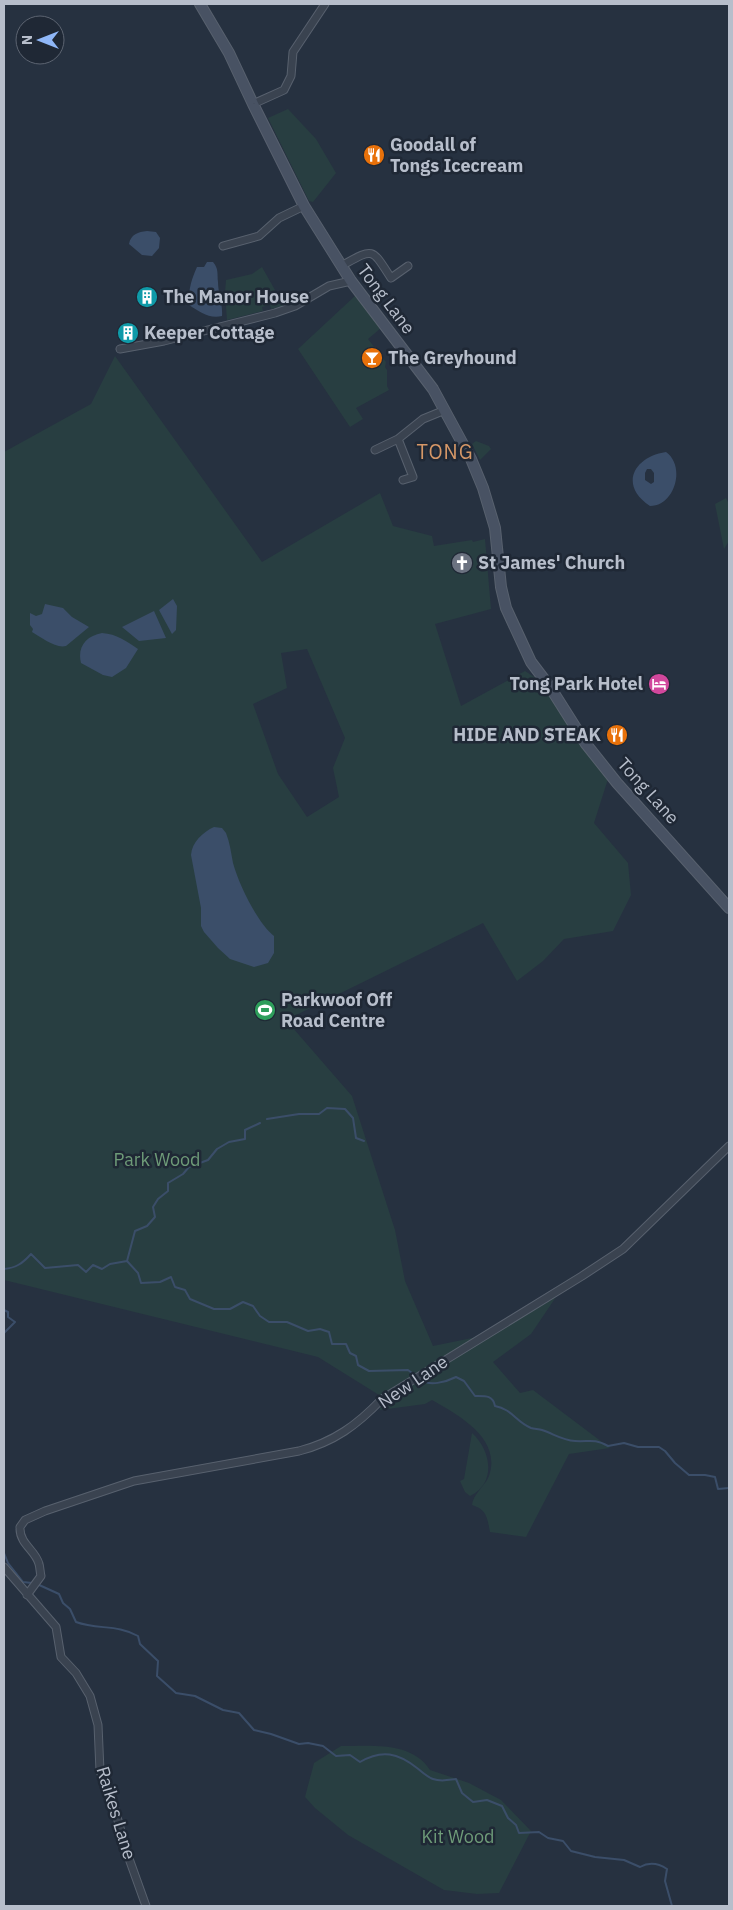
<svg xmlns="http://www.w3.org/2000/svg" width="733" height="1910" viewBox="0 0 733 1910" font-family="'IBM Plex Sans',sans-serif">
	<rect width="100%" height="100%" fill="#263140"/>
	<!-- green -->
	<path fill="#283e41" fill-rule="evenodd" d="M288 109 316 139 336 173 313 202 309 201 268 118Z
		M262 267 284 306 271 309 270 305 262 307 263 311 227 320 225 293 226 280 252 274Z
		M356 295 381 328 368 339 386 362 385 367 387 370V386L389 390 356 408 363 419 350 427 298 349Z
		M115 356 262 562 380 493 393 526 432 536 434 546 472 540 473 542 485 539 491 609 435 624 461 706 525 671 539 680 579 743 608 779 594 823 628 863 631 895 613 931 564 939 543 961 517 981 483 923 286 1020 352 1096 395 1230 405 1281 433 1346 477 1337 481 1342 556 1297 531 1334 493 1362 520 1393 533 1390 610 1448 569 1454 526 1537 490 1532C487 1517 487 1510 472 1505 473 1494 485 1486 489 1476 502 1438 458 1415 432 1400L425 1404 380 1410 379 1395 318 1357 4 1280V452L91 404ZM307 649 345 738 333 768 339 797 307 817 278 774 253 704 287 688 281 653Z
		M476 441 489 446 491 449 480 460 472 444Z
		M726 498 729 504V541L724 549 715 504Z
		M472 1433C491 1450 497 1483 470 1496L465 1492 460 1481 464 1479Z
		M341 1746C371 1746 412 1741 430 1770L469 1783 501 1800 531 1831 499 1893 477 1894 444 1890 348 1835 315 1808 305 1797 314 1763Z"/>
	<!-- water -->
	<path fill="#3b4e69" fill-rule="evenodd" d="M147 231 156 232 160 238 159 248 152 256 142 255 129 244C131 234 138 232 147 231Z
		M207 262H213C219 269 217 274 218 282 218 293 223 304 222 316 209 319 200 312 189 305 188 292 191 280 197 267H204Z
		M666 452C686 466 675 506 650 506 619 486 633 457 666 452ZM647 469H651L654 473V482L651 484 645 480V473Z
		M173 599 177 606 176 630 172 634 159 610Z
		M45 604 63 608 72 617 89 627 66 646C56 649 41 637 32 632L33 629 30 625V613L36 616 42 614Z
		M154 611 166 638 139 641 122 627Z
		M102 633C117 634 126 641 138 649L126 668 112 677 103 675 81 663C77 647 86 636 102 633Z
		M214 827 222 828 226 833C230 843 231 853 233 863 239 885 257 922 274 936V953L268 963 254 967 230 959 218 948 204 932 201 926V908L191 855C192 842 203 832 214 827Z"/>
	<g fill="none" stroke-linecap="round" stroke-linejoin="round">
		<!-- stream -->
		<path stroke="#3b4e69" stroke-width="2" d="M267 1119 299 1114H319L327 1108 345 1109 353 1118 356 1138 364 1141
			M127 1261 135 1231 147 1226 155 1217 153 1207 158 1199 168 1191V1183L183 1174 189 1167 208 1160 217 1149 229 1142 245 1139V1130L260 1123
			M4 1269C16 1268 23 1263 31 1254L45 1268 78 1265 86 1272 93 1265 102 1269 110 1264 127 1261 138 1273 141 1283 160 1282 171 1277 175 1287 185 1290 190 1299 214 1309H230L243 1302 253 1306 260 1316 269 1322H287L308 1331 320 1329 329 1332 332 1344H346L350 1353 356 1356 358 1365 369 1371 408 1370 416 1376
			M4 1310 8 1312V1317L15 1322 4 1333
			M420 1379C429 1387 446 1382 456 1377L464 1381 475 1396C485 1396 493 1395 495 1406 512 1409 516 1422 531 1428 534 1429 539 1429 542 1430 554 1434 562 1440 575 1441 590 1442 593 1438 608 1446L624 1443 638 1447H659L665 1451 675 1463 689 1475H705L715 1477 718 1489 729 1488
			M4 1553 8 1563 23 1582 32 1583
			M37 1584 59 1594 63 1603 70 1609 76 1622C98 1630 117 1624 138 1636L140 1644 158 1661 157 1676 176 1693 195 1696 223 1710 239 1713 254 1730 271 1734 299 1744 308 1743 323 1746 336 1756 350 1755 360 1762C382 1749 398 1753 417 1768 422 1772 427 1777 433 1779 441 1782 448 1780 456 1779L462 1793 473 1802 487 1800 502 1806 508 1818 516 1825 519 1833 539 1832 548 1838 563 1841 571 1851 595 1857 624 1860 640 1867C649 1862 658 1863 667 1869L665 1881 672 1906"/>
		<!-- street casing -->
		<g stroke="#58616e" stroke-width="9">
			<path id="street" d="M253 104 284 90 291 76 293 52 325 4
				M223 246 259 236 279 218 304 206
				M341 266C374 248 371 247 391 278L408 266
				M120 349 164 341 275 313 295 306 329 286 351 281
				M398 439 413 477 403 480
				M375 450 398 439 423 419 445 410
				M20 1527 25 1520 45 1511 134 1481 299 1451C334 1442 357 1425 382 1399L582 1276 623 1249 729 1146
				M20 1529C20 1544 36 1551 39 1564 40 1567 40 1572 41 1576L27 1595
				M4 1567 56 1627 61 1657 76 1673 90 1696 98 1725 100 1771 114 1806 127 1853 146 1906"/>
		</g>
		<!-- secondary casing -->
		<g stroke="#58616e" stroke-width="12">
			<path id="secondary" d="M200 4 229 53 253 104 304 206 351 281 433 389 471 459 483 488 495 528 501 587 506 608 531 662 550 687 586 744 617 783 729 908"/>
		</g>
		<!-- street -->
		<use href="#street" stroke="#3a4350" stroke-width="7"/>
		<!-- secondary -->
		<use href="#secondary" stroke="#485263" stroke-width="10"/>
	</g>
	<!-- icons -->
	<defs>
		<g id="restaurant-disc" transform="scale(1.125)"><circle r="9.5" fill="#e8710a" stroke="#1f2835"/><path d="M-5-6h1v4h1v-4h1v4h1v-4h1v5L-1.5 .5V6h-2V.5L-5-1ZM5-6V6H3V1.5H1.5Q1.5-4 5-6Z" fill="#fff"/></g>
		<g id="building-disc" transform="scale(1.125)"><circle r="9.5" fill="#0f9aa8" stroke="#1f2835"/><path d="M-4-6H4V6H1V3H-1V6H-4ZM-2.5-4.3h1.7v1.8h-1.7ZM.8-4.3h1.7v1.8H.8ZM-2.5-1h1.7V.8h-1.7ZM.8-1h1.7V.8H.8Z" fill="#fff"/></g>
		<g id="bar-disc" transform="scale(1.125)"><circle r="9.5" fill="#e8710a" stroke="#1f2835"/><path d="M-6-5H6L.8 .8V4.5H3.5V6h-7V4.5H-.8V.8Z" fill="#fff"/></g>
		<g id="church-disc" transform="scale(1.125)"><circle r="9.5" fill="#6b7280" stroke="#1f2835"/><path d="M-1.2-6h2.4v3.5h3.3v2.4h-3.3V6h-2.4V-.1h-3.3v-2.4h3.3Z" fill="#fff"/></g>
		<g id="hotel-disc" transform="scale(1.125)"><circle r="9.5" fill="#d1479c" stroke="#1f2835"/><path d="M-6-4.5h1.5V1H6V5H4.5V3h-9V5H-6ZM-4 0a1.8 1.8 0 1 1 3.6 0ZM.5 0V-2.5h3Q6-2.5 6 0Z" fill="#fff"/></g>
		<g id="stadium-disc" transform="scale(1.125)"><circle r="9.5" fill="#2e9e5b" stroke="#1f2835"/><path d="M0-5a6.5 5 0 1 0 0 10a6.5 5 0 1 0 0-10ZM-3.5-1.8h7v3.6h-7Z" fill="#fff"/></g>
	</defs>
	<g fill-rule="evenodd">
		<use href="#restaurant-disc" x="374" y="155"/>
		<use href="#building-disc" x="147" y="297"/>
		<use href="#building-disc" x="128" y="333"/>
		<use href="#bar-disc" x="372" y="358"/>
		<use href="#church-disc" x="462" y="563"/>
		<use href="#hotel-disc" x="659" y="684"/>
		<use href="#restaurant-disc" x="617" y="735"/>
		<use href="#stadium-disc" x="265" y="1010"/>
	</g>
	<g text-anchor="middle" stroke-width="5" stroke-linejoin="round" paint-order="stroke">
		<!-- poi labels -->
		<g font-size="18" font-weight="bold" fill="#b7becb" stroke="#1f2835" text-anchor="start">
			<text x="390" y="151">Goodall of<tspan x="390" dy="21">Tongs Icecream</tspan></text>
			<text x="163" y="303">The Manor House</text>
			<text x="144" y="339">Keeper Cottage</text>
			<text x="388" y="364">The Greyhound</text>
			<text x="478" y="569">St James' Church</text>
			<text x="643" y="690" text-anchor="end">Tong Park Hotel</text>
			<text x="601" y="741" text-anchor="end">HIDE AND STEAK</text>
			<text x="281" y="1006">Parkwoof Off<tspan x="281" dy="21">Road Centre</tspan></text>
		</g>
		<!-- street labels -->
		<g font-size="18" fill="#b7becb" stroke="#1f2835">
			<text transform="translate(386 299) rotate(53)" y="6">Tong Lane</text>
			<text transform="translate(648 791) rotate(48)" y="6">Tong Lane</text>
			<text transform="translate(413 1382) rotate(-34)" y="6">New Lane</text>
			<text transform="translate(116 1813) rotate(73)" y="6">Raikes Lane</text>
		</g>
		<!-- park labels -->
		<g font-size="18" fill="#6e9b78" stroke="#1f2835">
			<text x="157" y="1166">Park Wood</text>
			<text x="458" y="1843">Kit Wood</text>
		</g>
		<!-- quarter labels -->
		<g font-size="20" letter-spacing="1" fill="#d59767" stroke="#1f2835">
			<text x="445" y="459">TONG</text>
		</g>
	</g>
	<!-- border -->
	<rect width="733" height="1910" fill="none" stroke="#b7becb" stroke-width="10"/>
	<!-- north arrow -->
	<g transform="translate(40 40) rotate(270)"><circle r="24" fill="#1f2835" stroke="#5c6471"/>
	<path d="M0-4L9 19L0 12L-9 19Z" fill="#8fb7f8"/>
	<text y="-8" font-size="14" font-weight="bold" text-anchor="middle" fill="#b7becb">N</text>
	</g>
</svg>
